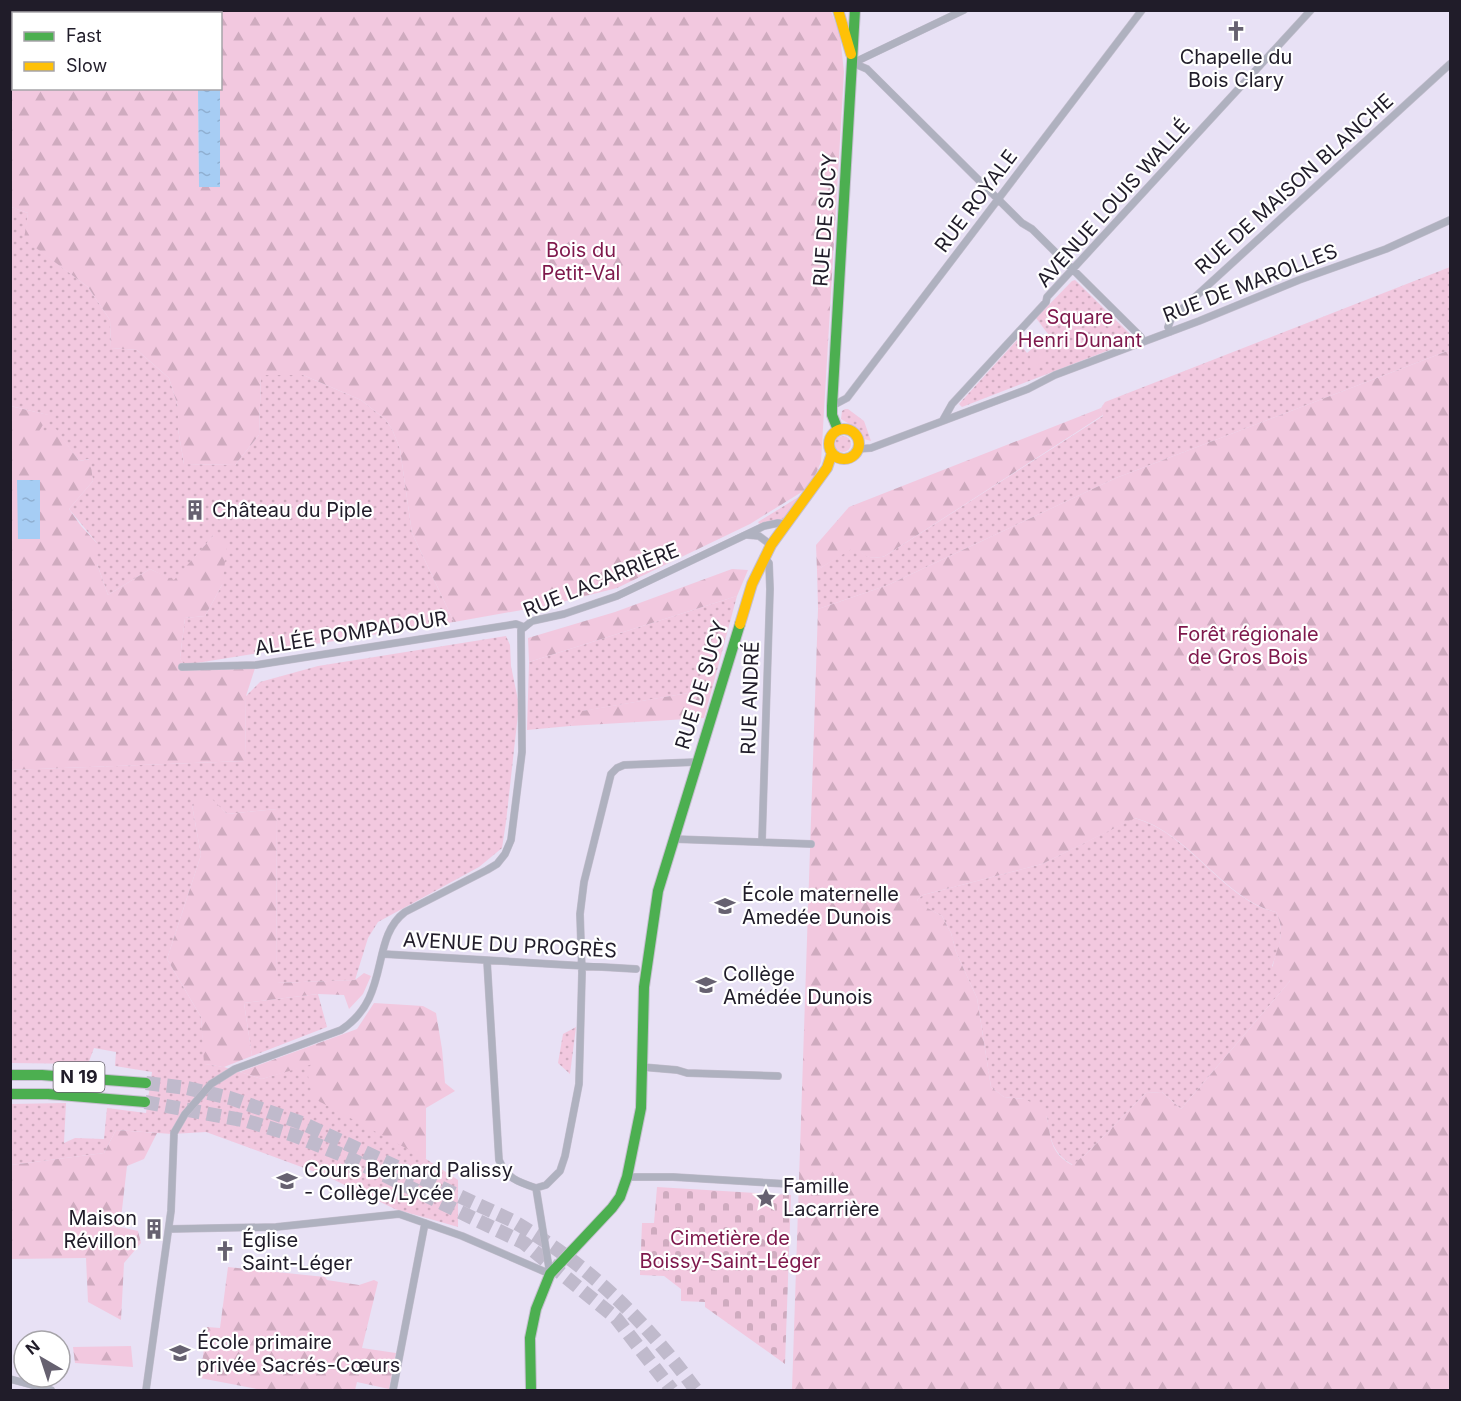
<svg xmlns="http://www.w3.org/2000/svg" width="1461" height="1401" viewBox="0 0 1461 1401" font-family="Inter,sans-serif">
	<defs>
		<pattern id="green-dots" width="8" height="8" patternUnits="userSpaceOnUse" patternTransform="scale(1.5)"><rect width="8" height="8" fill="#f2c8df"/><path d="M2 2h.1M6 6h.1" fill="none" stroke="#cfabbf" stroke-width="1.8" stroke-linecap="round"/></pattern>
		<pattern id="forest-firs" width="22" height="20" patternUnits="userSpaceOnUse" patternTransform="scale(1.5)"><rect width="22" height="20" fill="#f2c8df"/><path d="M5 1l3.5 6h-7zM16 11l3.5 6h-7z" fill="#cfabbf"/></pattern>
		<pattern id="cemetery-stones" width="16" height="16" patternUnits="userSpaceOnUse" patternTransform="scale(1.5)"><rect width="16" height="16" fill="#f2c8df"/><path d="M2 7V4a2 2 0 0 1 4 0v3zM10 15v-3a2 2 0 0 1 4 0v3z" fill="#cfabbf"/></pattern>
		<pattern id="water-ripples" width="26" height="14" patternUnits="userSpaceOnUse" patternTransform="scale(1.5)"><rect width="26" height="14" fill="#a6cdf4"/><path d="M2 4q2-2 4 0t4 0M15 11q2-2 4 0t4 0" fill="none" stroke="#8fafd1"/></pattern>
	</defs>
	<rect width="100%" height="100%" fill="#e8e1f5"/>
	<!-- green -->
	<path fill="url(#green-dots)" d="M11 207 28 213 25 239 88 287 110 320 111 348 137 350 169 378 178 407V429L184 464 235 465 259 435 261 375H303L361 400 385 419 392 429 400 449 412 533 454 622 184 665 180 658 185 618 205 616 222 585 214 535 174 581 150 569 108 595 97 564V543L69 509 93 481 89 459 79 461 56 430 37 434 48 415 11 406Z
		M1450 267V350L1116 478 888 585 818 609 817 570 855 546C865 557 871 560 885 556L1103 416 1101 408 1105 402Z
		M1075 280 1130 334V342L962 407 959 404 1017 340 1027 353 1034 347 1037 350 1051 338 1036 318 1072 281Z
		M845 409H848L864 421 871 441 864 439 856 428 841 419 842 411Z
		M835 444a8 8 0 1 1 16 0a8 8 0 1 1-16 0Z
		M805 493 785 518 760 525 758 522Z
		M737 596 712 689 583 711 570 726 527 730 529 662Z
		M506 636 510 645 511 666 519 705 506 822 502 848 479 867 378 922 368 938 355 980 276 983 277 809 227 814 209 797 192 805 201 855 167 959 201 1017 205 1064 224 1067 262 1079 313 1063 426 1159 458 1180V1227L395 1209 326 1176 206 1132 172 1134 116 1130 104 1153 11 1165V1104L66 1103 64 1143 75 1138 104 1139 107 1108 146 1113 152 1072 115 1066 116 1052 94 1048 88 1064 11 1063 10 770 245 761 246 696 260 682 318 666Z
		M1134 818C1189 832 1224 901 1276 912 1286 931 1279 947 1272 966L1290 981 1181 1109 1162 1092 1146 1093 1086 1154 1073 1165C1052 1153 1050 1139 1047 1117L1024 1099 1004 1097 991 1087 977 998 956 952 951 933 942 916 919 904 917 900 923 895 1042 864Z
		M318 994 327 1027 252 1056 244 1003Z
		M576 1027 570 1074 558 1063 563 1034Z"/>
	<!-- forest -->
	<path fill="url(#forest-firs)" fill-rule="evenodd" d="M10 11H831L840 35 844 72 821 462 814 478 805 490 750 524 617 588 550 605 454 622 412 533 400 449 392 429 385 419 361 400 303 375H261L259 435 235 465 184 464 178 429V407L169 378 137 350 111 348 110 320 88 287 24 239 28 213 11 207ZM14 14H220V187L199 186 198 88H14Z
		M1450 350V1390H792L818 609 888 585 1116 478ZM1135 818C1189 832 1224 900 1276 912 1288 936 1275 948 1272 971L1281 978 1290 981 1181 1109 1162 1092 1146 1093 1086 1154 1072 1165C1045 1150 1053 1132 1044 1108L1024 1099 1004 1097 991 1087 977 998 956 952 951 933 942 916 920 904 917 900 923 895 1042 864Z
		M10 406 49 415 38 433 56 429 79 461 90 459 93 481 69 509 81 526 97 543V564L108 595 150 569 174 580 214 535 227 546 222 585 205 616 185 618 180 658 184 665H256L246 696 245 761 11 770Z
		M1101 408 1103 415 885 556C870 560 865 557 855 547L817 570 816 545 849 507Z
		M732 569 748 570 737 596 529 662 528 638 615 612Z
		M712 689 704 718 570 726 582 711Z
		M209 796 227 814 277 809 276 983 355 980 364 973 371 976 363 994 349 1009 344 995 318 994 244 1003 252 1056 224 1067 204 1064 201 1017 167 959 201 855 192 805 199 797Z
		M374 1003 423 1006 436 1013 442 1049 445 1083 455 1091 426 1108V1159L313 1098 308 1076 313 1064 262 1079 240 1072 357 1029Z
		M116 1130 157 1133 144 1159 127 1166 120 1227 138 1231 141 1243 124 1263 121 1320 88 1302 86 1258 10 1259 11 1165 104 1153Z
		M228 1267 325 1277 327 1280 359 1285 374 1280 378 1282 362 1348 396 1353 389 1389 357 1382 355 1390H262L200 1378 207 1327 220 1328Z
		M131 1346 133 1367 75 1363 73 1347Z"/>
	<!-- cemetery -->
	<path fill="url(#cemetery-stones)" d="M657 1187 791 1195 785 1364 705 1307V1302L681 1301V1289L664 1276 640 1275 642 1223H654Z"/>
	<!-- pitch -->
	<path fill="#f2c8df" d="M1042 350 1048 354 1047 359 1035 366 1031 364 1030 356Z"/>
	<!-- water -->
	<path fill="url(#water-ripples)" d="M198 89H220V187H199Z
		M17 480H40V539H18Z"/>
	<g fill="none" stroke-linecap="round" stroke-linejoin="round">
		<!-- highway-tunnel -->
		<path stroke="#c0bacc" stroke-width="14" stroke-dasharray="14 7" stroke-linecap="butt" d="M146 1083 187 1088 230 1098 302 1123 513 1221C591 1267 643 1318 696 1390
			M145 1102 247 1121 296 1136 347 1157 524 1243 616 1318 672 1390"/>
		<!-- street casing -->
		<g stroke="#c5bfcf" stroke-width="8">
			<path id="street" d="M853 63 867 69 1022 223 1032 229 1141 337 1143 342
				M853 63 964 10
				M1170 332 1168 327 1171 319 1450 64
				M832 406 847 398 1142 10
				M943 420 952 404 1046 302 1047 297 1311 10
				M858 449 871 448 1028 389 1055 375 1199 321 1299 280 1386 249 1450 220
				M748 535 759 536 771 545
				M182 667 256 665 516 624 524 627
				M673 839 811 844
				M762 841 770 589 769 563 764 557
				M383 954 636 969
				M487 961 499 1160C506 1178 518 1182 536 1188
				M642 1067 677 1070 687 1073 778 1076
				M627 1177H673L788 1184
				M536 1188 546 1185 560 1171 565 1156 579 1084 582 973 580 914 584 882 611 774 617 768 624 765 697 762
				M169 1229 276 1227 399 1214 462 1236 550 1274 536 1188
				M10 1379 51 1390
				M146 1390 171 1211 174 1133 185 1114 211 1084 235 1069 341 1030C392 997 369 939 405 912L487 870 497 864 505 854 511 840 522 752 521 630 532 621 564 614 617 596 764 526 778 523 787 524
				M393 1390 425 1223"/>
		</g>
		<!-- fast casing -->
		<g stroke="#c5bfcf" stroke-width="12">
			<path id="fast" d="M838 430 832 415V406L855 10
				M10 1075H42L146 1083
				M10 1094H48L145 1102
				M531 1390 530 1338 536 1309 550 1274 612 1208 620 1197 627 1177 641 1108 644 987 658 891 740 624"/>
		</g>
		<!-- slow casing -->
		<g stroke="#c5bfcf" stroke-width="12">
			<path id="slow" d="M838 10 851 54
				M829 444a15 15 0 1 1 30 0a15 15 0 1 1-30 0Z
				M740 624 752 584 771 545 827 468 832 453"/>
		</g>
		<!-- street -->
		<use href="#street" stroke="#afb1bf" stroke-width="7"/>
		<!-- fast -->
		<use href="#fast" stroke="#4caf50" stroke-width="10"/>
		<!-- slow -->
		<use href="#slow" stroke="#ffc107" stroke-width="10"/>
	</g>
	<!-- icons -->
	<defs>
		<g id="church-bare" transform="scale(1.62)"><path d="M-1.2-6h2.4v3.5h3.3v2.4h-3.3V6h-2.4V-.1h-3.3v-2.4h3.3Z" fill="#666170" stroke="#fff" stroke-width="2.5" paint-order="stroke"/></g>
		<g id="building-bare" transform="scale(1.62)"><path d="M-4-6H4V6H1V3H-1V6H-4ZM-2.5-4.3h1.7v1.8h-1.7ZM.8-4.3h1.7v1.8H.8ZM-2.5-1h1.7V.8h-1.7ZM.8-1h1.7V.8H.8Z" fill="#666170" stroke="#fff" stroke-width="2.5" paint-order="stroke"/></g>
		<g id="school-bare" transform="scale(1.62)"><path d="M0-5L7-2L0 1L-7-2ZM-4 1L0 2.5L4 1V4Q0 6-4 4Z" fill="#666170" stroke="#fff" stroke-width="2.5" paint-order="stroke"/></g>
		<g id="sight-bare" transform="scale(1.62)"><path d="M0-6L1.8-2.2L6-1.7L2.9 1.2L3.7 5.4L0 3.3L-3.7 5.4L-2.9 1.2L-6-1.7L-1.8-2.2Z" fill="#666170" stroke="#fff" stroke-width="2.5" paint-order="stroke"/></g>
	</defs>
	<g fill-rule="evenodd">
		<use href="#church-bare" x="1236" y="31"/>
		<use href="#building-bare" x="195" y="510"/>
		<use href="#school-bare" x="725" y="906"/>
		<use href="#school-bare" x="706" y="985"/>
		<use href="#school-bare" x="287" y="1181"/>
		<use href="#sight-bare" x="766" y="1198"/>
		<use href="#building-bare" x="154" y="1229"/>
		<use href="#church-bare" x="225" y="1251"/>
		<use href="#school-bare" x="180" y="1353"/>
	</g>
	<g text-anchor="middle" stroke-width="4.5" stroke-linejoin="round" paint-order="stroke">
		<!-- shield labels -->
		<rect fill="#fff" stroke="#636069" stroke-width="1.5" x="53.5" y="1062" width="51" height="30" rx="4.5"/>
		<g font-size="18" font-weight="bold" fill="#201c29">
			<text x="79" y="1083">N 19</text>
		</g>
		<!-- poi labels -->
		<g font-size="20" fill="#201c29" stroke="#fff" text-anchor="start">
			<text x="1236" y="64" text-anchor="middle">Chapelle du<tspan x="1236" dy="23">Bois Clary</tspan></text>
			<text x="212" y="517">Château du Piple</text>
			<text x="742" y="901">École maternelle<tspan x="742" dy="23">Amedée Dunois</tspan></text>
			<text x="723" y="981">Collège<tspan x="723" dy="23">Amédée Dunois</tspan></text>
			<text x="304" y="1177">Cours Bernard Palissy<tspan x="304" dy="23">- Collège/Lycée</tspan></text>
			<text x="783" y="1193">Famille<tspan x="783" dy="23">Lacarrière</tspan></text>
			<text x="137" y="1225" text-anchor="end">Maison<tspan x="137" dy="23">Révillon</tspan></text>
			<text x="242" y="1247">Église<tspan x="242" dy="23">Saint-Léger</tspan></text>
			<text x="197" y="1349">École primaire<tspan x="197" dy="23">privée Sacrés-Cœurs</tspan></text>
		</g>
		<!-- street labels -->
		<g font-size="20" fill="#201c29" stroke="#fff">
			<text transform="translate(1294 184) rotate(-42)" y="7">RUE DE MAISON BLANCHE</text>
			<text transform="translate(976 201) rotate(-53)" y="7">RUE ROYALE</text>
			<text transform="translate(1113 203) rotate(-48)" y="7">AVENUE LOUIS WALLÉ</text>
			<text transform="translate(825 220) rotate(-86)" y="7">RUE DE SUCY</text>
			<text transform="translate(1250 283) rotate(-21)" y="7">RUE DE MAROLLES</text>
			<text transform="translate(601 580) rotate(-22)" y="7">RUE LACARRIÈRE</text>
			<text transform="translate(351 633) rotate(-9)" y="7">ALLÉE POMPADOUR</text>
			<text transform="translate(701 685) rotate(-73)" y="7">RUE DE SUCY</text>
			<text transform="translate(750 698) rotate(-88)" y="7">RUE ANDRÉ</text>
			<text transform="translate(510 945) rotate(3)" y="7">AVENUE DU PROGRÈS</text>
		</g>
		<!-- park labels -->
		<g font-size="20" fill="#7e184c" stroke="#fff">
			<text x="581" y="257">Bois du<tspan x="581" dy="23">Petit-Val</tspan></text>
			<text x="1080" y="324">Square<tspan x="1080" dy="23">Henri Dunant</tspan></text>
			<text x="1248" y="641">Forêt régionale<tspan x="1248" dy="23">de Gros Bois</tspan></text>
			<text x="730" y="1245">Cimetière de<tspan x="730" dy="23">Boissy-Saint-Léger</tspan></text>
		</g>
	</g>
	<!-- border -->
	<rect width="1461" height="1401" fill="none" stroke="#201c29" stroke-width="24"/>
	<!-- legend -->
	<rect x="12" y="12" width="210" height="78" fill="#ffffff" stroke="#a6a4a9" stroke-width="1.5"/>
	<rect x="24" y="32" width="30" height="9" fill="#4caf50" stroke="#a6a4a9" stroke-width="1.5"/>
	<text x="66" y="42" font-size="18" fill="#201c29">Fast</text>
	<rect x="24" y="62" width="30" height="9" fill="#ffc107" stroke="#a6a4a9" stroke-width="1.5"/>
	<text x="66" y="72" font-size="18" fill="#201c29">Slow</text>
	<!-- north arrow -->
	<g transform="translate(42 1359) rotate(321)"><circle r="28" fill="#ffffff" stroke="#a6a4a9" stroke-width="1.5"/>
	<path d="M0-4.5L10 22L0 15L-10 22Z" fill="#666170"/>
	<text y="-9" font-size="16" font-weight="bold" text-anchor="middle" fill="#201c29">N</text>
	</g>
</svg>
